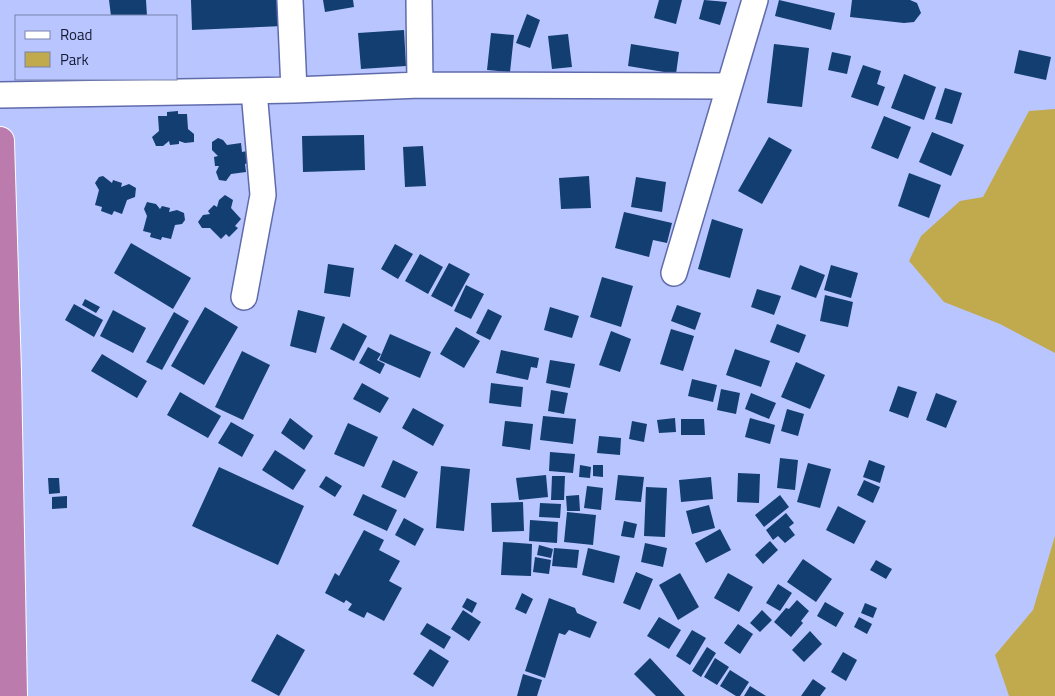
<svg xmlns="http://www.w3.org/2000/svg" width="1055" height="696" viewBox="0 0 1055 696" font-family="'Titillium Web',sans-serif">
	<rect width="100%" height="100%" fill="#b9c5fe"/>
	<!-- green -->
	<path fill="#c1aa4d" d="M1055 109V353L1000 324 944 302 909 261 921 236 960 201 983 197 1029 111Z
		M1055 536V696H1009L995 655 1033 610Z"/>
	<!-- building -->
	<path fill="#123e72" d="M109 0H146L147 16H111Z
		M191 0H282L283 26 192 30Z
		M323 0H353L354 7 325 12Z
		M659 0H682L676 24 654 18Z
		M704 0 727 2 720 25 699 19Z
		M779 0 835 13 831 30 775 16Z
		M852 0H910L917 3 921 13 914 22 904 23 850 17Z
		M527 14 540 20 530 48 516 43Z
		M404 30 406 66 361 69 358 33Z
		M491 33 514 35 510 72 487 70Z
		M568 34 572 67 552 69 548 36Z
		M631 44 679 52 676 74 628 66Z
		M774 44 809 48 802 107 767 103Z
		M1019 50 1051 57 1046 80 1014 73Z
		M832 52 851 56 847 74 828 70Z
		M863 65 881 71 877 84 885 87 878 106 851 97Z
		M904 74 936 87 924 120 891 108Z
		M945 88 962 93 952 124 935 119Z
		M178 111V114H187L188 129 194 134V142L185 143 179 141V144L170 145 169 141 163 146H156L152 137 159 131 158 116H167V112Z
		M884 116 911 127 898 159 871 148Z
		M932 132 964 145 951 176 919 162Z
		M364 135 365 170 303 172 302 136Z
		M769 137 792 150 762 204 738 191Z
		M218 138 223 140 227 145 241 143 242 152 247 151 248 163 245 164 246 172 231 174 226 181 219 180 216 172 219 166H215L214 157 218 156 212 150V142Z
		M423 146 426 186 405 187 403 147Z
		M909 173 941 185 929 218 898 206Z
		M103 176 112 183 113 180 122 183 121 187 129 184 136 188 135 197 127 200 122 214 114 211 112 215 101 211 102 207 95 205 99 190 95 183 99 177Z
		M589 176 591 208 561 209 559 178Z
		M636 177 666 182 662 212 631 207Z
		M225 195 233 200 231 208 241 219 235 226 238 228 229 237 226 234 221 239 210 228H202L198 222 203 215 210 214 208 211 214 205 217 207 219 200Z
		M147 202 156 204 160 209 162 206 170 208 169 212 177 210 184 213 185 220 182 224 175 225 171 239 162 237 161 240 150 237 151 233 143 231 147 216 144 209Z
		M624 212 672 223 667 243 653 240 649 257 615 248Z
		M712 219 743 229 730 278 698 269Z
		M131 243 191 278 173 309 114 273Z
		M395 244 413 254 398 279 381 269Z
		M420 254 443 267 428 294 405 281Z
		M449 263 470 274 452 307 431 296Z
		M328 264 354 268 350 297 324 293Z
		M800 265 825 275 816 298 791 289Z
		M831 265 858 273 851 298 824 290Z
		M602 277 633 286 621 327 590 317Z
		M466 285 484 294 471 319 454 311Z
		M757 289 781 296 774 315 751 307Z
		M825 295 853 302 848 327 820 321Z
		M85 299 100 307 96 313 82 305Z
		M74 304 103 320 94 337 65 320Z
		M677 305 701 313 695 330 671 321Z
		M205 307 238 327 204 385 171 366Z
		M550 307 579 316 572 338 544 330Z
		M488 309 502 316 490 340 476 333Z
		M113 310 146 328 133 353 100 336Z
		M298 310 325 317 316 353 290 346Z
		M174 312 189 321 162 370 146 362Z
		M343 323 367 336 354 361 330 349Z
		M777 324 806 335 799 353 770 342Z
		M456 327 480 341 464 368 440 354Z
		M671 329 694 336 683 371 660 364Z
		M611 331 631 339 620 372 599 365Z
		M390 334 431 352 420 378 379 360Z
		M368 347 381 354 377 360 385 364 380 374 359 363Z
		M735 349 770 361 761 387 726 375Z
		M501 350 539 358 537 368 531 367 528 380 496 373Z
		M242 351 270 365 243 420 215 407Z
		M102 354 147 381 137 398 91 371Z
		M550 360 575 364 570 388 546 383Z
		M796 362 825 375 810 409 781 397Z
		M692 379 717 385 713 402 688 396Z
		M362 383 389 398 380 413 353 399Z
		M491 383 523 387 521 407 489 403Z
		M898 386 917 392 908 418 889 411Z
		M721 389 740 393 736 414 717 410Z
		M551 390 568 393 564 414 548 411Z
		M180 392 221 416 208 438 167 415Z
		M751 393 776 403 769 419 745 409Z
		M936 393 957 401 946 428 926 420Z
		M413 408 444 425 433 446 402 428Z
		M787 409 804 414 798 436 781 431Z
		M543 416 576 419 573 444 540 440Z
		M290 418 313 436 304 450 281 433Z
		M675 418 676 432 659 433 657 420Z
		M750 418 775 425 770 444 745 437Z
		M681 419H704L705 435H681Z
		M505 421 533 424 530 450 502 446Z
		M632 421 647 424 644 442 629 439Z
		M231 422 254 435 242 457 218 443Z
		M348 423 378 437 364 467 334 454Z
		M599 436 621 438 620 455 597 453Z
		M275 450 306 470 293 490 262 470Z
		M550 452 575 454 573 473 549 471Z
		M780 458 798 460 795 490 777 488Z
		M393 460 418 472 405 498 381 487Z
		M869 460 885 466 880 483 863 477Z
		M808 463 831 469 820 508 797 502Z
		M580 465 591 467 590 478 579 477Z
		M593 465H603V477L593 476Z
		M441 466 470 469 464 531 436 528Z
		M219 467 304 506 278 565 192 526Z
		M738 473 760 474 759 503 737 502Z
		M546 475 548 497 519 500 516 478Z
		M618 475 644 477 641 502 615 500Z
		M326 476 342 486 335 497 319 487Z
		M552 476H565L564 500H551Z
		M711 477 713 499 681 502 679 480Z
		M48 478H59L60 493 49 494Z
		M864 480 880 487 873 503 857 495Z
		M587 486 603 488 601 510 584 508Z
		M646 487 667 488 665 537 644 536Z
		M363 494 397 510 387 531 353 515Z
		M579 495 580 511H567L566 496Z
		M780 495 789 507 764 527 755 515Z
		M67 496V508L52 509V497Z
		M523 502 524 531 492 532 491 503Z
		M540 503 561 504 560 518 539 517Z
		M709 505 715 528 692 534 686 511Z
		M838 506 866 521 854 544 826 530Z
		M567 512 596 515 593 545 564 542Z
		M786 513 794 523 789 527 795 535 785 543 778 536 773 540 766 530Z
		M404 518 424 529 415 546 395 535Z
		M530 520 558 522 557 543 529 541Z
		M624 521 637 524 634 538 621 536Z
		M720 529 731 550 706 563 695 543Z
		M364 530 384 540 379 550 400 561 389 581 402 588 384 621 367 612 364 618 348 610 352 604 346 600 344 603 325 593 335 573 339 576Z
		M770 541 778 550 763 564 755 555Z
		M503 542 532 544 531 576 501 575Z
		M645 543 667 548 663 567 641 562Z
		M539 545 553 549 551 558 537 555Z
		M554 548 579 550 577 568 552 566Z
		M588 548 620 556 614 583 582 575Z
		M535 557 551 560 549 574 533 572Z
		M803 559 832 579 816 602 787 582Z
		M876 560 892 569 886 579 870 570Z
		M636 572 653 579 640 610 623 603Z
		M680 573 699 607 678 620 659 585Z
		M728 573 753 587 739 612 714 598Z
		M778 584 792 593 780 611 766 603Z
		M522 593 533 599 526 614 515 609Z
		M467 598 477 603 472 613 462 607Z
		M549 598 575 608 577 613 597 622 590 638 569 630 565 635 559 633 545 678 525 671Z
		M797 600 809 611 801 621 803 623 791 637 774 622 786 608 789 609Z
		M825 602 844 613 836 627 817 616Z
		M865 603 877 608 873 618 861 613Z
		M463 610 481 622 469 641 451 629Z
		M762 610 772 620 760 632 750 623Z
		M659 617 681 630 669 649 647 636Z
		M859 617 872 624 867 634 854 627Z
		M427 623 451 637 444 649 420 634Z
		M738 624 753 634 740 654 724 643Z
		M692 630 706 638 690 665 676 656Z
		M810 631 822 644 804 662 792 650Z
		M277 634 305 650 279 696 251 681Z
		M707 647 716 653 701 677 692 671Z
		M430 649 449 661 433 687 413 674Z
		M843 652 857 660 846 681 831 672Z
		M650 658 685 696H656L634 674Z
		M715 658 729 667 717 685 704 677Z
		M730 670 749 682 740 696H736L720 686Z
		M523 674 542 680 537 696H517Z
		M813 679 826 688 820 696H801Z
		M750 686 766 696H744Z"/>
	<g fill="none" stroke-linecap="round" stroke-linejoin="round">
		<!-- minor casing -->
		<g stroke="#606bac" stroke-width="28">
			<path id="minor" d="M290 0 294 90
				M419 0 420 85
				M0 95 294 90 420 85 728 86
				M674 273 755 0
				M244 297 263 195 254 91"/>
		</g>
		<!-- highway casing -->
		<g stroke="#fff" stroke-width="30">
			<path id="highway" d="M0 141 7 372 13 696"/>
		</g>
		<!-- minor -->
		<use href="#minor" stroke="#fff" stroke-width="25"/>
		<!-- highway -->
		<use href="#highway" stroke="#bb7cad" stroke-width="28"/>
	</g>
	<!-- legend -->
	<rect x="15" y="15" width="162" height="65" fill="#b9c5fe" stroke="#7881ae"/>
	<rect x="25" y="31" width="25" height="8" fill="#ffffff" stroke="#7881ae"/>
	<text x="60" y="40" font-size="15" fill="#171b35">Road</text>
	<rect x="25" y="52" width="25" height="15" fill="#c1aa4d" stroke="#7881ae"/>
	<text x="60" y="65" font-size="15" fill="#171b35">Park</text>
</svg>
